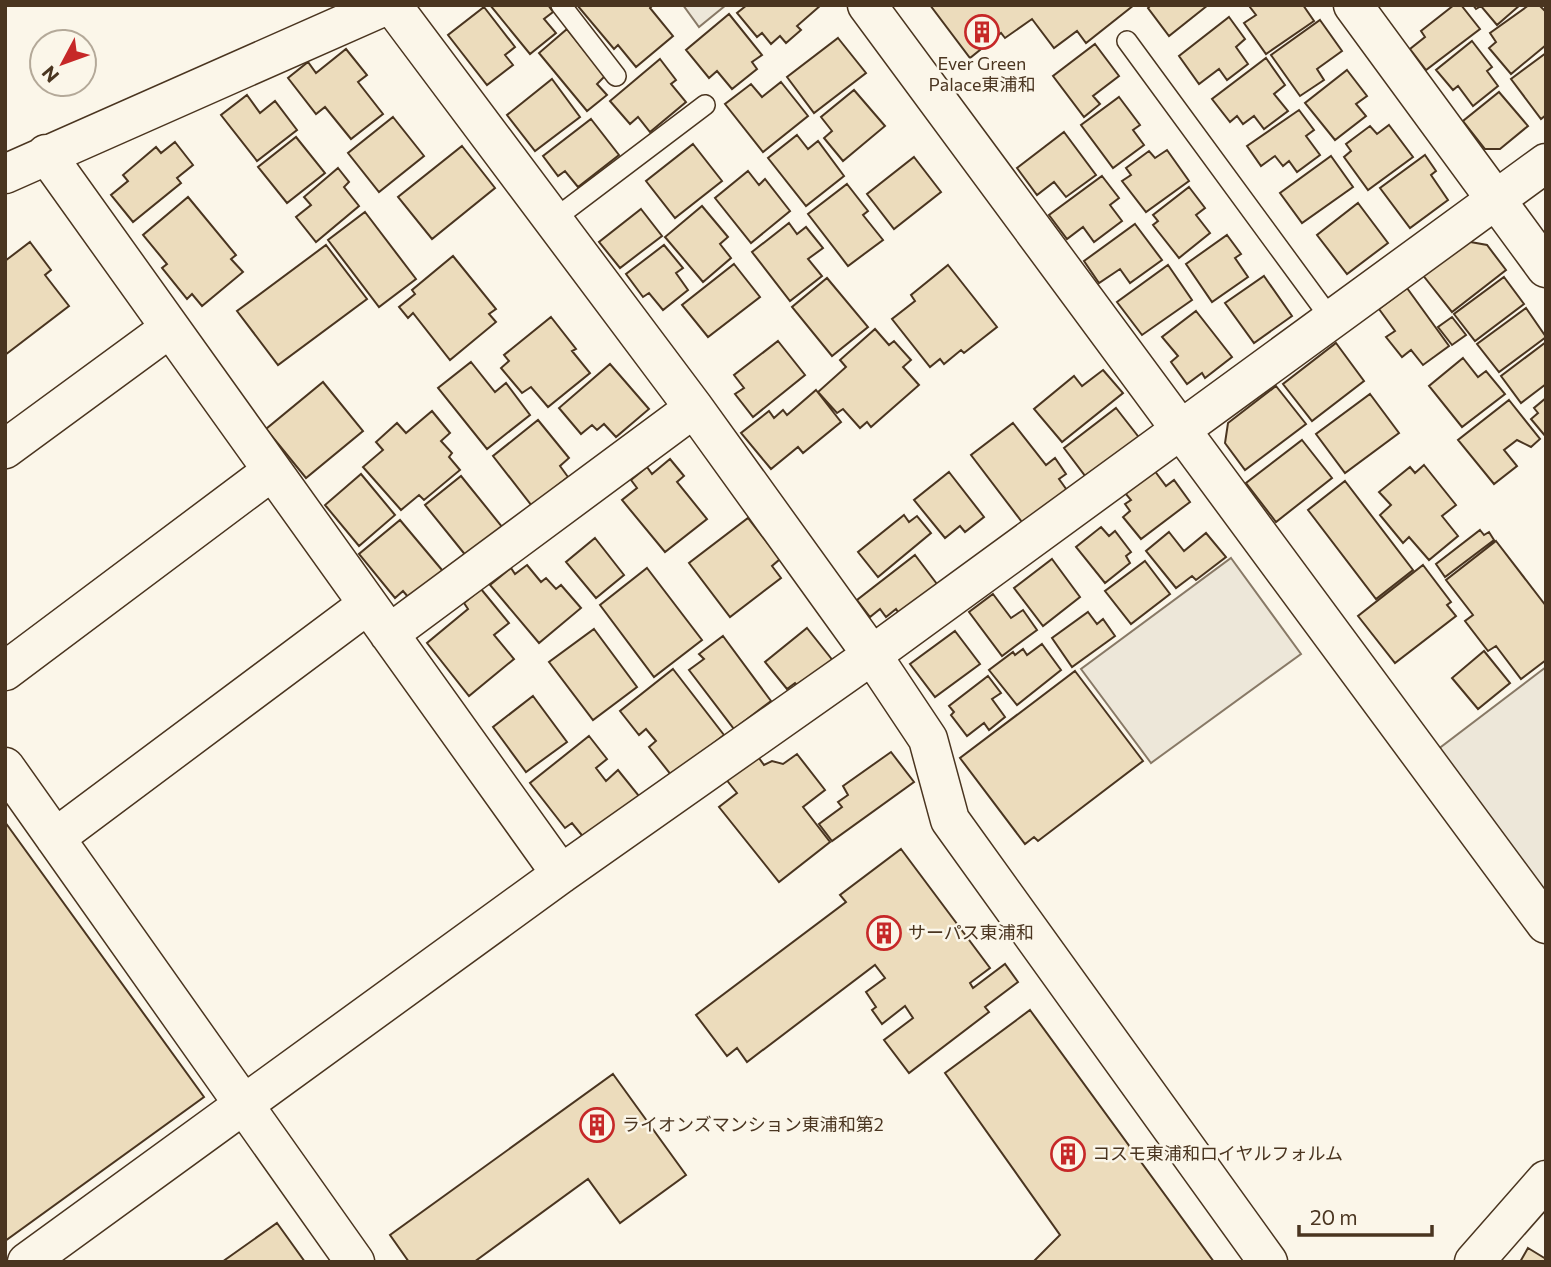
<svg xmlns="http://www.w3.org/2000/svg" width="1551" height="1267" viewBox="0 0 1551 1267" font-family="Commissioner,'Noto Sans JP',sans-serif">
	<rect width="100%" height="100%" fill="#fbf6e9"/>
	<!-- parking -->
	<path fill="#ede7d9" stroke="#887966" stroke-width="2" d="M683 5H726L699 27Z
		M1231 558 1301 654 1151 763 1081 669Z
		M1546 667V894L1437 750Z"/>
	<!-- building -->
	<path fill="#ecdcbc" stroke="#4a3520" stroke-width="2" d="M490 5H548L553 12 544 19 556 33 530 54Z
		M577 5H653L650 8 673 36 636 67 618 45 614 49Z
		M747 5H821L797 26 801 30 786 43 780 36 771 44 762 33 757 37 737 13Z
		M930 5H1134L1086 43 1077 31 1054 48 1032 19 1005 38 1001 33 970 58Z
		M1151 5H1208L1169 36 1148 8Z
		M1252 5H1303L1314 21 1266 54 1244 23 1256 15 1250 7Z
		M1454 5H1461L1480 29 1426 70 1410 49 1425 37 1421 31Z
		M1473 5H1520L1497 25 1481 6 1476 9Z
		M1529 5H1539L1546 12V45L1511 74 1489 48 1496 42 1490 33Z
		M484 7 515 47 505 55 513 65 487 85 448 35Z
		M729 14 762 55 752 62 757 69 732 89 717 71 709 78 686 50Z
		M1229 17 1245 39 1236 47 1248 64 1227 80 1219 69 1199 84 1179 56Z
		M1320 20 1342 51 1317 69 1324 80 1300 96 1271 55Z
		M567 29 605 76 597 84 607 95 587 111 539 53Z
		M838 38 866 73 814 113 787 77Z
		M1472 41 1492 67 1487 71 1498 86 1473 106 1458 86 1453 90 1436 70Z
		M1095 44 1119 76 1093 96 1100 104 1084 117 1053 76Z
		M346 49 367 75 358 82 383 114 351 139 325 107 316 114 288 78 308 62 316 73Z
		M1546 53V115L1541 119 1511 79Z
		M1266 58 1285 85 1274 94 1288 111 1264 129 1254 116 1243 124 1237 116 1230 122 1212 99Z
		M660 59 676 80 671 84 686 102 650 132 638 117 630 124 610 101Z
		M1347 70 1367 96 1356 104 1366 116 1335 140 1305 103Z
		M552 79 580 117 535 151 507 115Z
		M781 82 808 116 763 152 725 104 751 84 762 97Z
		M854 90 885 126 843 161 824 138 832 131 821 117Z
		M1499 92 1528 126 1500 149H1485L1463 121Z
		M247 95 260 113 275 101 297 130 257 161 221 115Z
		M1119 97 1140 125 1133 130 1144 145 1113 168 1081 125Z
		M1299 110 1314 130 1306 136 1320 155 1297 172 1289 161 1283 166 1275 156 1261 166 1247 146Z
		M393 117 424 156 379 192 348 153Z
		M591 119 619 155 578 187 565 171 558 176 543 156Z
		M1389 125 1413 157 1368 190 1344 157 1351 151 1346 144 1370 126 1377 134Z
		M1064 132 1096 175 1066 197 1054 182 1037 195 1017 168Z
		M797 135 808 149 818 141 844 176 806 206 768 158Z
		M296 137 325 173 287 203 258 167Z
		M175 142 193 165 177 178 181 183 133 222 111 195 128 181 123 175 156 147 161 153Z
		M693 144 722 181 675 218 646 181Z
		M462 146 495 188 432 239 398 197Z
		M1167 150 1189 181 1146 212 1122 181 1131 175 1126 168 1149 151 1155 158Z
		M1425 155 1436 171 1431 175 1448 200 1410 228 1380 188Z
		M1331 156 1353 187 1302 223 1280 193Z
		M914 157 941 192 894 229 867 194Z
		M338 168 349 182 344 187 359 206 316 242 296 217 311 205 304 197Z
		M748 171 759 185 765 179 790 211 751 243 715 198Z
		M1102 176 1119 198 1110 205 1122 221 1094 242 1083 227 1067 239 1049 215Z
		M847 184 868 211 863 215 883 240 848 266 808 214Z
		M1189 187 1205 208 1196 215 1210 233 1179 258 1153 225 1158 221 1153 215Z
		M188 197 236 255 231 259 243 272 202 306 192 294 187 299 162 268 167 264 143 235Z
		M1358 203 1388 243 1347 274 1317 235Z
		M702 206 728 237 720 244 731 258 703 282 665 237Z
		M641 209 662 236 620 268 599 242Z
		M365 212 416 279 379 307 328 240Z
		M789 223 797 234 806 227 823 248 808 259 822 276 790 301 752 252Z
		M1135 224 1162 260 1130 283 1120 269 1099 283 1084 261Z
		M1227 235 1241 254 1235 258 1248 277 1212 302 1186 264Z
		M1465 241 1487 245 1506 270 1452 312 1422 274Z
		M30 242 51 270 45 275 69 306 5 355V261Z
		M326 245 367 299 278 365 237 311Z
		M664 245 683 268 676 273 688 290 663 310 649 293 643 297 626 274Z
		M453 256 496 309 489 314 496 322 450 360 413 313 408 318 399 307 415 294 412 290Z
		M734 264 760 297 708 337 682 305Z
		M948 265 997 327 964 353 961 350 944 364 940 359 930 367 892 319 915 301 911 295Z
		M1168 265 1192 300 1142 335 1117 302Z
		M1264 276 1292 316 1254 343 1225 303Z
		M1504 277 1524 304 1475 341 1454 314Z
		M827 278 868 327 832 356 792 307Z
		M1407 288 1449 346 1423 365 1411 350 1402 357 1386 337 1395 331 1379 309Z
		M1526 308 1546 337 1499 372 1477 344Z
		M1196 311 1232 357 1205 378 1202 373 1187 384 1171 362 1178 356 1162 337Z
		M551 317 576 349 572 351 590 373 548 407 531 387 522 393 501 368 509 361 504 355Z
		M1452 317 1466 335 1452 345 1438 327Z
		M875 329 889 345 894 341 911 360 903 367 919 385 871 427 867 422 860 428 843 409 837 413 818 392 846 367 840 360Z
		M778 341 805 375 753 417 735 394 744 388 734 375Z
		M1546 342V384L1521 403 1501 376Z
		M1336 343 1364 381 1312 421 1283 384Z
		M1463 358 1478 377 1486 371 1505 394 1462 427 1429 386Z
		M471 362 495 392 506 383 530 415 487 449 438 388Z
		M610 364 649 409 616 437 604 424 597 430 592 425 581 434 559 408Z
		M1103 370 1123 393 1062 442 1034 409 1074 376 1082 386Z
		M323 382 363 431 306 478 266 429Z
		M1276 386 1306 424 1245 470 1225 443 1228 423Z
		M816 390 841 422 803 453 798 447 771 469 741 433 769 411 774 418 783 410 787 415Z
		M1370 394 1399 433 1345 473 1316 434Z
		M1546 398V437L1531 419 1538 413 1534 408Z
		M1509 400 1540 439 1531 447 1517 440 1504 450 1517 466 1494 484 1458 440Z
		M1116 408 1141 440 1089 481 1064 448Z
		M432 411 450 433 441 441 452 453 449 457 460 470 424 500 419 495 401 510 363 467 383 450 376 442 397 423 406 433Z
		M538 420 569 458 560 466 568 477 532 506 493 456Z
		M1013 423 1046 465 1055 458 1066 474 1059 479 1069 493 1025 526 971 455Z
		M1302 440 1332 478 1276 522 1246 483Z
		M670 459 684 476 677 482 707 519 665 552 622 500 637 488 631 480 647 467 652 474Z
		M1424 465 1456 505 1442 516 1458 536 1429 560 1409 537 1403 543 1380 515 1391 505 1379 492 1410 467 1415 473Z
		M1154 470 1166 486 1174 480 1190 502 1141 539 1123 517 1130 511 1125 504 1131 500 1125 493Z
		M949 472 984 517 965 532 960 526 945 538 914 500Z
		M361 474 395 515 359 546 325 505Z
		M461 476 503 528 467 557 425 505Z
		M1345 481 1413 570 1376 599 1308 510Z
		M904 515 909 522 917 516 931 533 878 577 858 552Z
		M748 518 780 559 772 566 781 578 730 617 689 563Z
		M400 520 447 576 414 604 403 591 395 598 359 554Z
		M1101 527 1109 536 1115 531 1131 552 1126 556 1130 563 1105 583 1076 547Z
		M1480 530 1484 535 1489 532 1494 540 1445 577 1436 564Z
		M1169 532 1184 551 1206 533 1226 557 1196 580 1192 576 1176 588 1146 551Z
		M595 538 624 575 596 598 566 562Z
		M1496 541 1546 606V660L1521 679 1496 646 1488 651 1465 621 1473 615 1446 580Z
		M915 555 940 588 902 618 896 609 886 617 880 609 870 617 857 600Z
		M1052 559 1080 597 1043 626 1014 588Z
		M1145 561 1170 594 1131 624 1105 591Z
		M527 565 541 582 546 578 556 589 561 585 581 608 539 643 490 585 511 568 515 574Z
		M1423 565 1451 602 1447 605 1456 616 1395 663 1358 616Z
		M647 568 702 640 654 677 600 605Z
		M481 589 509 623 494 635 514 659 469 696 427 643 468 609 464 603Z
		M993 594 1011 618 1023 610 1037 630 1002 656 969 612Z
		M1088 612 1097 624 1103 619 1115 636 1072 667 1052 638Z
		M807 628 834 662 801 689 795 683 787 689 765 662Z
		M594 629 637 687 593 720 549 662Z
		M955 631 980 664 935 697 910 664Z
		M723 636 771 701 734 729 689 670 704 659 699 654Z
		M1042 644 1061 670 1017 705 989 670 1013 652 1015 655 1023 649 1027 655Z
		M1484 651 1510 683 1478 709 1452 678Z
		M673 669 724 735 672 776 649 747 656 741 646 729 639 735 620 711Z
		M1075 671 1143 761 1038 841 1034 837 1025 844 960 758Z
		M988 676 1001 693 992 699 1005 717 989 730 984 723 967 736 951 715 954 712 949 706Z
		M533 696 567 742 526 772 493 727Z
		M589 736 607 759 596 768 606 781 618 770 639 796 585 839 572 823 565 828 530 783Z
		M891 752 914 782 832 841 819 824 842 807 838 802 848 795 843 786Z
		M756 754 764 765 772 761 783 764 797 754 825 790 803 807 830 842 779 882 719 807 737 793 725 778Z
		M5 822 204 1097 5 1241Z
		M901 849 990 968 970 983 973 988 1005 964 1018 982 985 1007 989 1012 909 1073 884 1040 913 1018 905 1006 882 1024 872 1010 876 1007 866 992 885 978 875 965 747 1062 737 1048 727 1056 696 1015 846 902 840 895Z
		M1030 1010 1214 1262H1033L1060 1235 945 1073Z
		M613 1074 686 1175 620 1223 588 1179 474 1262H409L390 1235Z
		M277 1223 305 1262H222Z
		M1528 1248 1546 1259V1262H1520Z"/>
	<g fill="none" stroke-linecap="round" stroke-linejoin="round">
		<!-- lane casing -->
		<g stroke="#4a3520" stroke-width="22">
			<path id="lane" d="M561 5 616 76
				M1127 41 1331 319
				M553 220 705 105"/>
		</g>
		<!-- street casing -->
		<g stroke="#4a3520" stroke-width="41">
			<path id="street" d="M392 5 694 408 872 655 928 739 950 820 1268 1262
				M867 5 1546 924
				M1353 5 1546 268
				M46 154 561 874
				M5 174 387 5
				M5 449 170 328
				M389 634 694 408
				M5 671 272 471
				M5 767 355 1262
				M55 838 367 605
				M27 1262 561 874 872 655 1546 163"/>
		</g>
		<!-- secondary casing -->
		<g stroke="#4a3520" stroke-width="41">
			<path id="secondary" d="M1474 1262 1546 1180"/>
		</g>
		<!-- lane -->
		<use href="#lane" stroke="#fbf6e9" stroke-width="19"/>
		<!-- street -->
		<use href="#street" stroke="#fbf6e9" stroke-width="38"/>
		<!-- secondary -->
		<use href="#secondary" stroke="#fbf6e9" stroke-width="38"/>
	</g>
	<!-- icons -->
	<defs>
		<g id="building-ring" transform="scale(1.75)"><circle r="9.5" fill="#fbf6e9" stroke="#c62828" stroke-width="1.5"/><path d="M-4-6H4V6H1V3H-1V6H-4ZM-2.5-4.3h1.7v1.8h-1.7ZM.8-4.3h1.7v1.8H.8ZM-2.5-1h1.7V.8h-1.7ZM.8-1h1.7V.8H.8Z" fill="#c62828"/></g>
	</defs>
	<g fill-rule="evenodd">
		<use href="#building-ring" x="982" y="32"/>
		<use href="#building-ring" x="884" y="933"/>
		<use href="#building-ring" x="597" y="1125"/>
		<use href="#building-ring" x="1068" y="1154"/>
	</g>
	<g text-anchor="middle" stroke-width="5" stroke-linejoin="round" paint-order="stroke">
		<!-- poi labels -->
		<g font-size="18" fill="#4a3520" stroke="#fbf6e9" text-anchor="start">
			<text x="982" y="70" text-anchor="middle">Ever Green<tspan x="982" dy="21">Palace東浦和</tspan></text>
			<text x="908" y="939">サーパス東浦和</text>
			<text x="622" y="1131">ライオンズマンション東浦和第2</text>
			<text x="1092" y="1160">コスモ東浦和ロイヤルフォルム</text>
		</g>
	</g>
	<!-- border -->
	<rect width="1551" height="1267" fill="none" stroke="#4a3520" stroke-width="14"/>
	<!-- north arrow -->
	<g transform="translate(63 63) rotate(229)"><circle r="33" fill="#fbf6e9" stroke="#b4a999" stroke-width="2"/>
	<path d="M0-5L12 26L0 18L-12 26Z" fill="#c62828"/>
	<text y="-10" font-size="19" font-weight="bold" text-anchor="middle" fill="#4a3520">N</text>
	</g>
	<!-- scale -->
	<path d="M1299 1225v10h133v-10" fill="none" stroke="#4a3520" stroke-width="3.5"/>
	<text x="1310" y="1225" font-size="21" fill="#4a3520" stroke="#fbf6e9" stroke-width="5" paint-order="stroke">20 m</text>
</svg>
